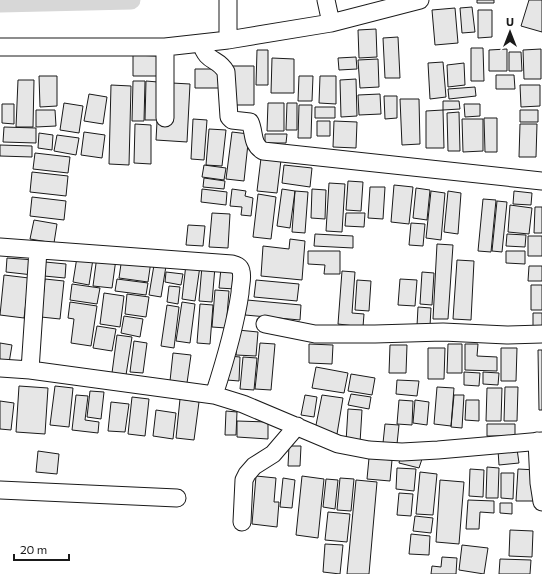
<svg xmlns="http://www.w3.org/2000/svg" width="542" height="574" viewBox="0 0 542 574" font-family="Commissioner,sans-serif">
	<rect width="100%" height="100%" fill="#fff"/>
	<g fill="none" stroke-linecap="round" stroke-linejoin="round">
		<!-- canal -->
		<path stroke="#d7d7d7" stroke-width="19" d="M0 3 131 0"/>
	</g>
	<!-- building -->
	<path fill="#e6e6e6" stroke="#1a1a1a" d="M477 0H494V3H477Z
		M529 0H542V32L521 26Z
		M472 7 475 32 462 33 460 8Z
		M455 8 458 43 435 45 432 10Z
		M478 10H492V37L478 38Z
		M376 29 377 57 359 58 358 30Z
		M398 37 400 78H385L383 38Z
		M471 48H483L484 81H471Z
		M507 49V71H489V50Z
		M541 49V79H524L523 50Z
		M257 50H268V85H256Z
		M509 52H521L522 71H509Z
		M133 55 158 56 157 76H133Z
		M356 57 357 69 339 70 338 58Z
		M272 58 294 59V93H271Z
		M378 59 379 87 360 88 358 60Z
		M443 62 446 97 430 99 428 63Z
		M464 63 465 85 448 87 447 65Z
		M229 66H254V105H229Z
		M195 69H222V88H195Z
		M496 75H514L515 89H496Z
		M39 76H57V106L40 107Z
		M299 76H313L312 101H298Z
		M320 76H336V104L319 103Z
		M356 79 357 116 341 117 340 80Z
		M18 80H34L33 127H16Z
		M133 81H145L144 121H132Z
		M146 81 158 82 157 120H145Z
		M172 83 190 84 187 142 156 140 157 122 171 123Z
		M111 85 131 86 129 165 109 164Z
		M520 85H540V106L521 107Z
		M475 87 476 96 449 99 448 89Z
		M89 94 107 97 103 124 84 121Z
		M380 94 381 114 359 115 358 95Z
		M384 96H397V118L385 119Z
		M400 99H419L420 144 402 145Z
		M443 101H459L460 109 443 110Z
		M64 103 83 106 79 133 60 130Z
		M268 103H284V131H267Z
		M287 103H297V130H286Z
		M2 104H14V124L2 123Z
		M464 104H480V116L465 117Z
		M299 105H312L311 138H298Z
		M315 107H335V118H315Z
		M36 110H55L56 126 36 127Z
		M443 110 444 148H426V111Z
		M520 110H538V122H520Z
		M459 112 460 151H448L447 113Z
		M484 118H497V152H485Z
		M193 119 207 120 204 160 191 159Z
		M462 119H483V151L463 152Z
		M317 121H330V136H317Z
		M334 121 357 122 356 148 333 147Z
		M135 124 151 125V164L134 163Z
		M520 124H537L536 157H519Z
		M4 127 36 128V143L3 142Z
		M209 129 226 130 222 166 206 165Z
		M84 132 105 135 102 158 81 155Z
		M232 132 249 134 244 181 226 179Z
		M39 133 53 135 52 150 38 148Z
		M265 134H287L286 143H265Z
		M57 135 79 138 76 155 54 151Z
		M0 145 32 146V157L0 156Z
		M35 153 70 157 68 173 33 169Z
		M261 158 281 160 277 193 257 191Z
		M204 165 226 168 224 180 202 177Z
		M284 165 312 168 310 187 282 183Z
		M32 172 68 176 66 196 30 192Z
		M204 178 225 181 224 189 203 187Z
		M348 181 363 182 361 211 346 210Z
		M329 183 345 184 342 232 326 231Z
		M394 185 413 187 409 224 391 222Z
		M370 187H385L383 219 368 218Z
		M416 188 430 190 427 220 413 218Z
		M202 189 227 192 226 205 201 202Z
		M232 189 246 191 245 196 253 198 251 216 241 215 242 207 230 206Z
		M282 189 295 191 290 228 277 226Z
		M312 189 326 190 325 219 311 218Z
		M295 191 308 192 305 233 292 232Z
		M431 191 445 193 441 240 426 238Z
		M448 191 461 193 458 234 444 232Z
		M514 191 532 193 531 205 513 204Z
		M258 194 276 197 271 239 253 237Z
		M32 197 66 201 64 220 30 216Z
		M483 199 496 200 491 252 478 251Z
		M497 201 507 202 502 252 492 251Z
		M510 205 532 208 529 234 508 232Z
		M535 207H542V233H534Z
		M212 213 230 214 228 248 209 247Z
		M346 213H365L364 227 345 226Z
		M34 220 57 224 54 243 30 239Z
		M411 223 425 224 423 246 409 245Z
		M188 225 205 226 203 246 186 245Z
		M315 234 353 236V248L314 246Z
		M507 234 526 235 525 247 506 246Z
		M528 236H542V256H528Z
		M290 239 305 241 302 280 261 276 263 246 289 249Z
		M437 244 453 245 448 319H433Z
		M308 251H340V274H324L325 265 308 264Z
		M506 251H525V264L506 263Z
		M97 256 116 259 112 288 93 286Z
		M77 257 93 259 89 285 73 282Z
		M122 257 151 261 148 282 119 278Z
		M7 258 35 260 33 275 6 272Z
		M457 260 474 261 471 320 453 319Z
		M45 262 66 264 65 278 44 276Z
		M186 264 200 266 195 301 182 299Z
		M154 265 166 266 161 297 149 295Z
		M202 266 215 267 212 302 199 301Z
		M529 266H542V281H528Z
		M221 268 236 269 235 289 219 288Z
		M342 271 355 272 352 313 364 314 363 327 338 324Z
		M166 272 183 274 181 285 165 282Z
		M422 272 434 273 432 305 420 304Z
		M4 275 29 278 24 318 0 315Z
		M45 279 64 281 60 319 41 317Z
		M117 279 148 283 146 295 115 291Z
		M400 279 417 280 415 306 398 305Z
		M256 280 299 284 297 301 254 297Z
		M357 280 371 281 369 311 355 310Z
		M72 284 100 288 97 304 70 300Z
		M531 285H542V310H531Z
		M169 286 180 287 178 304 167 302Z
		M215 290 229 291 226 328 212 327Z
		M104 293 124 296 120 327 100 324Z
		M127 294 149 297 146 317 125 314Z
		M247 300 301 305 300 320 245 315Z
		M70 302 97 306 91 346 71 343 74 319 68 318Z
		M182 302 195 304 190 343 176 341Z
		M200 304 213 305 210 344 197 343Z
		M167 305 179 307 174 348 161 346Z
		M418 307 431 308 430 326H417Z
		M533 313H542V330H533Z
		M124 316 143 319 140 337 121 333Z
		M97 326 116 329 112 351 93 348Z
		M238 330 258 332 256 356 236 355Z
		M117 335 132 337 126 375 112 373Z
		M134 341 147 343 143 373 130 372Z
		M0 343 12 345 9 363 0 361Z
		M260 343 275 344 271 390 255 389Z
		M309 344 333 345 332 364 309 363Z
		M448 344H462V373H447Z
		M465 344H478L477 356 497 357V371L465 370Z
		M390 345H407L406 373H389Z
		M428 348H445L444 379H428Z
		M501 348H517L516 381H501Z
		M538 350H542V410H539Z
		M173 353 191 355 187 383 170 381Z
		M229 356 240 357 239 381 227 380Z
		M243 357 257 358 254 390 240 389Z
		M316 367 348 373 344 393 312 388Z
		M464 372 480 373 479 386 464 385Z
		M483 372 499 373 498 385 483 384Z
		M351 374 375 378 372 395 348 391Z
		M397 380 419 381 417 396 396 394Z
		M19 386 48 388 45 434 16 432Z
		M55 386 73 388 69 427 50 425Z
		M437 387 454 388 451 426 434 424Z
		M505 387H518L517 421H504Z
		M487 388H502L501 421H486Z
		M90 391 104 392 101 419 87 417Z
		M351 394 371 397 369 409 348 405Z
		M76 395 88 396 85 420 99 422 98 433 72 430Z
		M305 395 317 397 314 417 301 415Z
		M322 395 343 398 337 434 315 430Z
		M454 395H464L462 428 451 427Z
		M132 397 149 399 145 436 128 434Z
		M180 399 199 402 194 440 176 438Z
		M399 400 413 401 412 425 397 424Z
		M415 400 429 402 427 425 413 423Z
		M466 400H479V421L465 420Z
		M0 401 14 403 11 430 0 429Z
		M111 402 129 404 125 432 108 431Z
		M348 409 362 410 360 443 346 442Z
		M156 410 176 413 173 439 153 436Z
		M226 411 237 412 236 435H225Z
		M237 421 268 422V439L237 437Z
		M385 424 399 425 397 444 383 443Z
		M487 424H515V436H487Z
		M289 446H301L300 466H288Z
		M517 449 519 463 499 465 498 450Z
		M38 451 59 454 57 474 36 472Z
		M401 454 422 459 419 468 399 463Z
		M369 458 392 460 390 481 367 479Z
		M487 467 499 468 498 498H486Z
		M397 468 416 469 414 491 396 489Z
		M470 469 484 470 483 497 469 496Z
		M518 469 537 470 535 501H516Z
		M420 472 437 474 433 515 416 514Z
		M501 473H514L513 499 501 498Z
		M256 476 276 478 274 502H279L277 527 252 524Z
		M302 476 324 479 318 538 296 535Z
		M283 478 295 480 292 508 280 507Z
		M340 478 354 479 351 511 337 510Z
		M326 479 338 480 335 509 323 507Z
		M356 480 377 482 369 574H347Z
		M440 480 464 482 459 544 436 542Z
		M399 493 413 494 411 516 397 515Z
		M468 500 494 501V513L480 512 479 529H466Z
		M500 503H512V514L500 513Z
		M328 512 350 514 347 542 325 540Z
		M415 516 433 518 431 533 413 531Z
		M510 530 533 531 532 557 509 556Z
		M411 534 430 536 429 555 409 554Z
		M325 544 343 545 340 574 323 572Z
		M462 545 488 548 484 574 459 570Z
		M442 557 457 558 456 574H431L432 566 441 567Z
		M500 559 531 560 530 574H499Z"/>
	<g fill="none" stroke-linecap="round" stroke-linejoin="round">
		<!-- street casing -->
		<g stroke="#1a1a1a" stroke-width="19">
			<path id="street" d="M326 0 331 23
				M228 40V0
				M201 43C207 64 218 57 226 72L229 117 232 120 250 122C255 133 251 144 263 151L542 181
				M0 47H165L228 40 331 23 420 0
				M165 47V118
				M0 247 232 264C236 265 240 266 241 271 243 278 240 286 240 293 235 328 225 361 214 395
				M265 324 315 334H375L443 332 507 335 542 334
				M0 368 30 370 214 395 243 404 338 444 369 450 402 452 438 450 542 441
				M30 370 38 250
				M537 441 539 483 542 502
				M0 490 177 498
				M242 522 244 480 247 474 254 466 273 454 297 426"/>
		</g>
		<!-- street -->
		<use href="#street" stroke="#fff" stroke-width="17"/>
	</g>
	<!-- north arrow -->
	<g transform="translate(510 32)" stroke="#ffffff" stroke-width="3" paint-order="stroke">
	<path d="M0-3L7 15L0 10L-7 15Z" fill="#1a1a1a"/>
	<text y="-6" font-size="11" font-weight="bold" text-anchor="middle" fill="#1a1a1a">U</text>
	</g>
	<!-- scale -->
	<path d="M14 554v6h55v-6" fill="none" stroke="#1a1a1a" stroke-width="2"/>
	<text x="20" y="554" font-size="12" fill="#1a1a1a" stroke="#ffffff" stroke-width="3" paint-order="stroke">20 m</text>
</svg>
